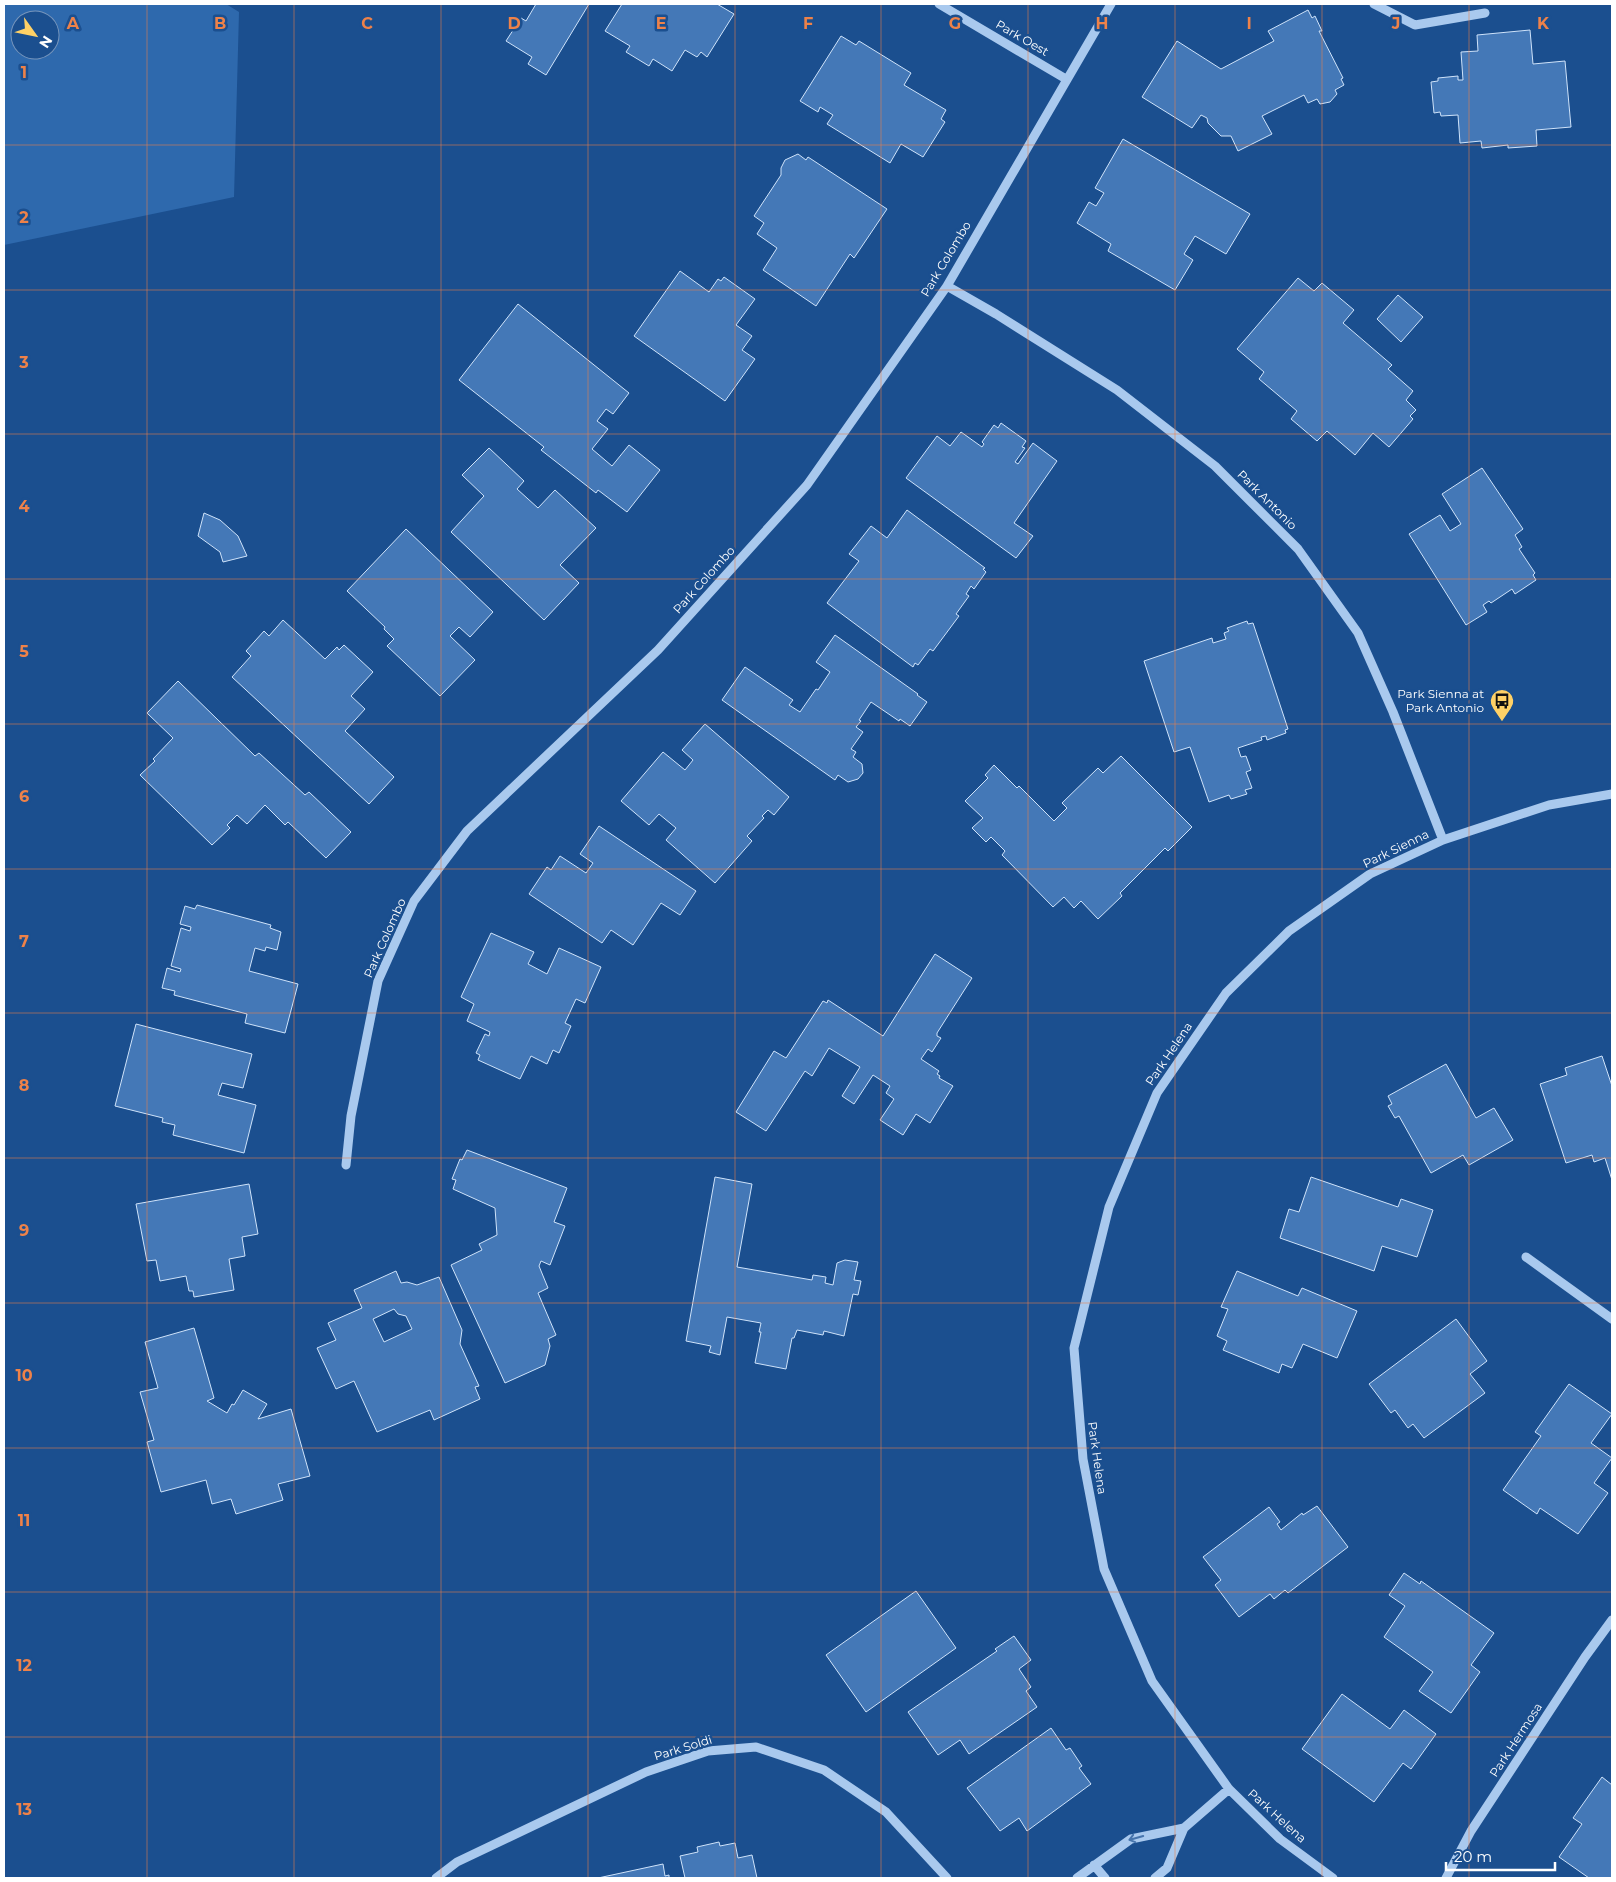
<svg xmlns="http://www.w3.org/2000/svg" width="1616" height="1882" viewBox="0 0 1616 1882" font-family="Montserrat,sans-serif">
	<rect width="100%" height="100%" fill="#1b4f8f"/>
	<!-- green -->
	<path fill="#2e69ad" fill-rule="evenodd" d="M4 4H226L239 12 234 197 4 245ZM20 20H50V50H20Z"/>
	<!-- building -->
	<path fill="#4478b7" stroke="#cfe3fa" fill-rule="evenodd" d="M536 4H589L546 75 528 64 532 57 506 41 521 18 526 21Z
		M622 4H717L734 14 707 57 701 52 697 57 685 50 672 71 653 59 649 66 626 52 630 46 605 31Z
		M1308 10 1312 18 1315 16 1322 31H1319L1343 78 1341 79 1344 85 1335 90 1337 94 1330 102 1320 104 1317 99 1308 103 1304 95 1262 116 1272 134 1238 151 1231 136H1221L1208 123 1207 118 1201 115 1192 128 1142 97 1177 41 1221 69 1274 41 1268 31Z
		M1530 30 1533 64 1565 61 1571 127 1536 130 1537 146 1508 148V145L1482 148 1481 141 1460 143 1458 115 1441 116 1440 112 1434 113 1431 82 1438 81V78L1458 76V80H1463L1461 52 1478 51 1477 35Z
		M841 36 856 45 859 41 911 73 904 85 946 110 941 119 945 122 923 157 901 144 890 163 827 124 833 115 820 107 818 112 800 101Z
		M1123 139 1250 214 1226 254 1195 236 1184 254 1193 260 1175 290 1108 251 1111 244 1077 223 1089 202 1096 206 1104 193 1095 188Z
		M798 154 806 160 808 157 887 209 854 258 850 254 816 306 763 270 777 248 757 234 764 223 754 216 781 175V168L785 160Z
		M680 271 709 292 718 279 721 281 724 277 755 299 736 325 752 336 742 350 755 359 725 401 634 336Z
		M1298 278 1314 291 1322 283 1354 310 1343 323 1392 365 1388 369 1413 391 1406 400 1416 410 1410 416 1413 419 1389 447 1373 433 1355 455 1327 431 1317 441 1291 419 1297 411 1259 379 1264 372 1237 349Z
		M1398 295 1423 317 1401 342 1377 319Z
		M518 304 629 393 613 414 606 409 597 421 608 429 592 449 612 466 629 445 660 470 627 512 598 490 596 493 541 450 544 447 459 380Z
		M1001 423 1026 441 1022 447 1025 448 1015 462 1018 464 1033 443 1057 461 1014 523 1033 536 1016 558 906 478 937 436 950 446 961 432 982 447 984 444 982 442 994 425 998 428Z
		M489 448 524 481 517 489 538 508 555 490 596 528 560 565 579 583 544 620 451 532 484 496 462 475Z
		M1482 468 1523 529 1515 535 1522 547 1519 549 1535 573 1533 575 1536 580 1515 594 1512 589 1491 603 1489 601 1483 605 1487 612 1466 625 1409 534 1440 515 1450 531 1461 524 1442 494Z
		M907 510 985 568 983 569 986 572 974 589 971 586 966 594 969 596 956 614 959 616 933 651 930 649 918 665 915 663 913 667 827 603 859 561 849 554 871 526 887 538Z
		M204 513 220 520 238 536 247 556 223 562 220 552 198 536Z
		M406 529 493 612 470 637 459 627 450 636 475 660 440 696 387 646 394 639 384 629 385 627 347 591Z
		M283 620 325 659 337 647 339 650 344 645 373 672 351 696 365 709 345 731 394 777 369 804 232 677 251 656 246 651 264 631 269 636Z
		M1247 621 1248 624 1253 623 1288 729 1285 730 1286 733 1267 740 1266 736 1261 737 1262 740 1238 748 1241 757 1246 756 1251 770 1246 772 1252 788 1245 790 1247 794 1231 799 1229 795 1209 802 1190 747 1174 752 1144 661 1212 638 1213 643 1226 639 1224 633 1229 631 1227 628Z
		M835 635 918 694 917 695 927 702 910 726 900 719 899 721 871 702 859 720 861 721 856 727 863 732 851 749 856 752 853 757 862 764 863 773 858 779 848 782 838 775 835 780 722 700 745 667 793 700 789 705 800 712 816 689 818 690 830 672 816 662Z
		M178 681 255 756 259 753 305 795 309 792 351 832 326 858 288 822 285 825 265 805 247 824 237 815 227 825 230 828 212 845 140 775 155 761 153 759 173 738 147 713Z
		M705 724 789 797 774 815 768 810 762 816 764 818 747 836 752 841 715 883 666 840 676 828 659 814 649 825 621 801 663 752 685 770 693 760 682 750Z
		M1121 756 1192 827 1168 851 1165 848 1120 893 1122 896 1098 919 1081 901 1074 908 1064 897 1053 907 1002 855 1005 851 991 837 986 842 972 828 983 818 965 801 988 778 985 775 994 765 1017 788 1019 786 1054 821 1067 808 1062 803 1098 768 1103 773Z
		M599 826 696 891 680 915 661 903 633 945 611 930 602 943 529 894 547 867 551 870 560 856 586 873 593 863 580 854Z
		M197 905 271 925 270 928 281 932 277 950 266 947 265 951 255 948 249 971 298 984 285 1033 245 1023 247 1014 174 995 175 991 162 988 167 968 180 972 181 969 171 966 181 928 190 931 191 927 180 924 185 906 195 909Z
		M491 933 534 952 528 964 547 974 559 948 601 967 585 1003 576 999 565 1023 571 1026 559 1053 553 1050 547 1064 531 1056 520 1079 478 1060 480 1055 476 1053 485 1034 489 1036 490 1032 467 1021 474 1004 461 997Z
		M935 954 972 978 937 1033V1036L941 1038 932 1052 928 1049 921 1059 939 1071 937 1074 940 1076 939 1078 953 1086 930 1123 916 1114 903 1135 880 1120 894 1099 886 1093 890 1086 873 1075 854 1104 842 1096 860 1067 829 1048 812 1076 805 1071 766 1131 736 1112 774 1051 786 1058 823 1001 827 1003 828 1000 883 1036Z
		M136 1024 252 1054 243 1088 222 1083 218 1095 256 1105 244 1153 173 1135 175 1125 162 1122 163 1118 115 1106Z
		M1602 1056 1612 1086V1180L1605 1158 1594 1162 1592 1155 1566 1163 1540 1084 1567 1075 1565 1068Z
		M1446 1064 1476 1118 1494 1108 1513 1140 1469 1165 1463 1155 1431 1173 1399 1116 1395 1118 1388 1106 1392 1104 1388 1096Z
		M467 1150 567 1188 554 1222 565 1226 550 1265 541 1261 539 1266 548 1288 538 1293 556 1335 548 1339 550 1346 545 1365 505 1383 451 1265 482 1250 479 1244 497 1235 495 1208 453 1189 456 1180 452 1179 460 1159 462 1160Z
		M715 1177 752 1184 737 1267 812 1280 813 1275 826 1277 825 1283 833 1285 837 1263 845 1260 858 1262 854 1280 861 1281 858 1295 853 1294 844 1336 824 1331 823 1335 797 1330 794 1338H792L786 1369 755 1363 761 1332H759L761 1323 727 1317 720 1355 709 1352 711 1346 686 1341Z
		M1311 1177 1398 1207 1401 1199 1433 1210 1417 1257 1382 1246 1374 1271 1280 1238 1289 1209 1299 1212Z
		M249 1184 258 1234 242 1237 245 1256 229 1259 234 1290 194 1297 193 1291H189L186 1276 160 1281 156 1260 147 1261 136 1204Z
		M396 1271 401 1283 407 1282 417 1285 439 1277 462 1330 460 1344 479 1386 475 1387 480 1399 434 1420 430 1410 377 1432 354 1381 336 1389 317 1348 336 1340 328 1323 362 1308 354 1290ZM394 1309 398 1314 406 1316 412 1329 384 1342 373 1319Z
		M1237 1271 1298 1296 1302 1288 1357 1311 1337 1358 1303 1344 1292 1368 1282 1364 1279 1373 1223 1350 1227 1341 1217 1336 1228 1309 1221 1307Z
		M1456 1319 1487 1361 1470 1374 1485 1393 1424 1438 1413 1424 1408 1428 1395 1410 1391 1413 1369 1384Z
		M194 1328 214 1398 207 1401 227 1413 232 1404 234 1405 243 1390 267 1404 258 1419 291 1409 310 1476 278 1484 283 1500 236 1514 231 1499 212 1504 206 1480 161 1492 147 1442 154 1440 140 1392 158 1388 145 1342Z
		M1569 1384 1612 1414 1591 1443 1612 1458 1594 1483 1608 1493 1578 1534 1540 1508 1537 1514 1503 1490 1541 1436 1535 1432Z
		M1317 1506 1348 1547 1288 1593 1285 1590 1274 1599 1270 1594 1239 1617 1215 1585 1221 1580 1203 1557 1269 1507 1280 1522 1277 1524 1281 1530 1302 1513 1303 1515Z
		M1404 1573 1420 1584 1421 1581 1494 1633 1471 1665 1480 1672 1451 1713 1419 1691 1433 1672 1384 1637 1405 1606 1389 1595Z
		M916 1591 956 1648 866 1712 826 1655Z
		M1014 1636 1031 1660 1019 1669 1031 1687 1026 1691 1037 1707 969 1754 960 1740 938 1755 908 1712 997 1651 995 1649Z
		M1342 1694 1390 1729 1404 1710 1436 1734 1411 1769 1403 1763 1374 1802 1302 1749Z
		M1051 1728 1066 1750 1070 1748 1082 1766 1079 1768 1091 1784 1027 1831 1019 1818 1000 1831 967 1788Z
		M1602 1777 1612 1785V1878H1589L1559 1857 1582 1824 1573 1818Z
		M719 1842 720 1846 735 1843 738 1858 752 1855 757 1878H685L680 1856 698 1852 697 1847Z
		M663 1864 665 1876 669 1875V1878H598Z"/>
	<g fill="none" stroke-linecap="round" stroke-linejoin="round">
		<!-- minor -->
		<path stroke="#a9c9ee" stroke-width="9" d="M939 4 1066 79
			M1374 4 1415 25 1485 13
			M947 286 996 314 1117 390 1215 466 1298 549 1358 633 1393 712 1443 840
			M346 1165 351 1116 378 981 414 901 467 831 658 650 807 485 947 286 1111 4
			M1526 1257 1612 1319
			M1094 1865 1105 1878
			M436 1878 457 1862 646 1772 708 1751 756 1747 824 1770 886 1812 947 1878
			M1077 1878 1131 1839 1184 1828
			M1155 1878 1167 1868 1184 1828 1229 1789
			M1333 1878 1280 1839 1229 1789 1152 1681 1104 1569 1083 1459 1074 1348 1109 1207 1157 1093 1226 993 1289 931 1370 874 1443 840 1549 805 1612 794
			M1446 1878 1471 1831 1585 1657 1612 1620"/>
	</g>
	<!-- one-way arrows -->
	<defs><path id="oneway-shaft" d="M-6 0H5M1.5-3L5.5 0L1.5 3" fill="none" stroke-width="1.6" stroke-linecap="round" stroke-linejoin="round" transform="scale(1.25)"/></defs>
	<use stroke="#4674ac" href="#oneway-shaft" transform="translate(1136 1838) rotate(164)"/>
	<!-- grid -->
	<path fill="none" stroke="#ee8249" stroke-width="1" stroke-opacity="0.55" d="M147 4V1878M294 4V1878M441 4V1878M588 4V1878M735 4V1878M881 4V1878M1028 4V1878M1175 4V1878M1322 4V1878M1469 4V1878M4 145H1612M4 290H1612M4 434H1612M4 579H1612M4 724H1612M4 869H1612M4 1013H1612M4 1158H1612M4 1303H1612M4 1448H1612M4 1592H1612M4 1737H1612"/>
	<!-- icons -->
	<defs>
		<g id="bus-pin" transform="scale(1.25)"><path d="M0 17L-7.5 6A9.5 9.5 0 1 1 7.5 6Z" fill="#ffd166" stroke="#1b4f8f"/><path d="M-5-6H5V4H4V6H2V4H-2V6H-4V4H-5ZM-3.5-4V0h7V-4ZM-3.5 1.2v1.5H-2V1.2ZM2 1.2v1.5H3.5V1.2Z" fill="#111"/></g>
	</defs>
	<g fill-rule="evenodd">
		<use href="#bus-pin" x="1502" y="701"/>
	</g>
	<g text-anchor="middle" stroke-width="5" stroke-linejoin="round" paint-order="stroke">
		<!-- street labels -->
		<g font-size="12" fill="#fff" stroke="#1b4f8f">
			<text transform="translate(1022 38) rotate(30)" y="4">Park Oest</text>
			<text transform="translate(946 259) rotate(-59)" y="4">Park Colombo</text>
			<text transform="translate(1267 500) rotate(45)" y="4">Park Antonio</text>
			<text transform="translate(704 580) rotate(-48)" y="4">Park Colombo</text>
			<text transform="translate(1396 849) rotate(-26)" y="4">Park Sienna</text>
			<text transform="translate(385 938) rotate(-66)" y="4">Park Colombo</text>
			<text transform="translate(1169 1054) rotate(-56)" y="4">Park Helena</text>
			<text transform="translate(1097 1458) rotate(82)" y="4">Park Helena</text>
			<text transform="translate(1516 1740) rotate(-57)" y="4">Park Hermosa</text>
			<text transform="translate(683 1748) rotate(-17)" y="4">Park Soldi</text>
			<text transform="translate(1277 1816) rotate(42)" y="4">Park Helena</text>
		</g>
		<!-- poi labels -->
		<g font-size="12" fill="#fff" stroke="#1b4f8f" text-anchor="end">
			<text x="1484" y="698">Park Sienna at<tspan x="1484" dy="14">Park Antonio</tspan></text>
		</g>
	</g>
	<g font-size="16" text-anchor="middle" font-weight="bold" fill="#ee8249" stroke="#1b4f8f" stroke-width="5" stroke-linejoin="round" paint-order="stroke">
		<text x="73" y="29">A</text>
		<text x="220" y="29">B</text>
		<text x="367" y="29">C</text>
		<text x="514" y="29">D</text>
		<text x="661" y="29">E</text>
		<text x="808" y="29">F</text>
		<text x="955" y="29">G</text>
		<text x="1102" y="29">H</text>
		<text x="1249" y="29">I</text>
		<text x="1396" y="29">J</text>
		<text x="1543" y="29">K</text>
		<text x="24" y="78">1</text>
		<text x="24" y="223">2</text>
		<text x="24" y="368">3</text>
		<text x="24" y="512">4</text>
		<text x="24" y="657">5</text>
		<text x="24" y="802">6</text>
		<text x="24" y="947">7</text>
		<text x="24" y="1091">8</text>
		<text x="24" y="1236">9</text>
		<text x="24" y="1381">10</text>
		<text x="24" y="1526">11</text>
		<text x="24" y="1671">12</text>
		<text x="24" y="1815">13</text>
	</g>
	<!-- border -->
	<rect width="1616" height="1882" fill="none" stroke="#ffffff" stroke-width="10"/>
	<!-- north arrow -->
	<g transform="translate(35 35) rotate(123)"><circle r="24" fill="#1b4f8f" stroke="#7695bc"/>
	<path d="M0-4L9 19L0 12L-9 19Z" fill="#ffd166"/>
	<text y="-8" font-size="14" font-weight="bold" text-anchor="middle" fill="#ffffff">N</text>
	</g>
	<!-- scale -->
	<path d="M1446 1862v8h109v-8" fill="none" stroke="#ffffff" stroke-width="2.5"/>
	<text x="1454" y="1862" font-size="15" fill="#ffffff" stroke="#1b4f8f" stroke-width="4" paint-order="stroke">20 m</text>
</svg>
